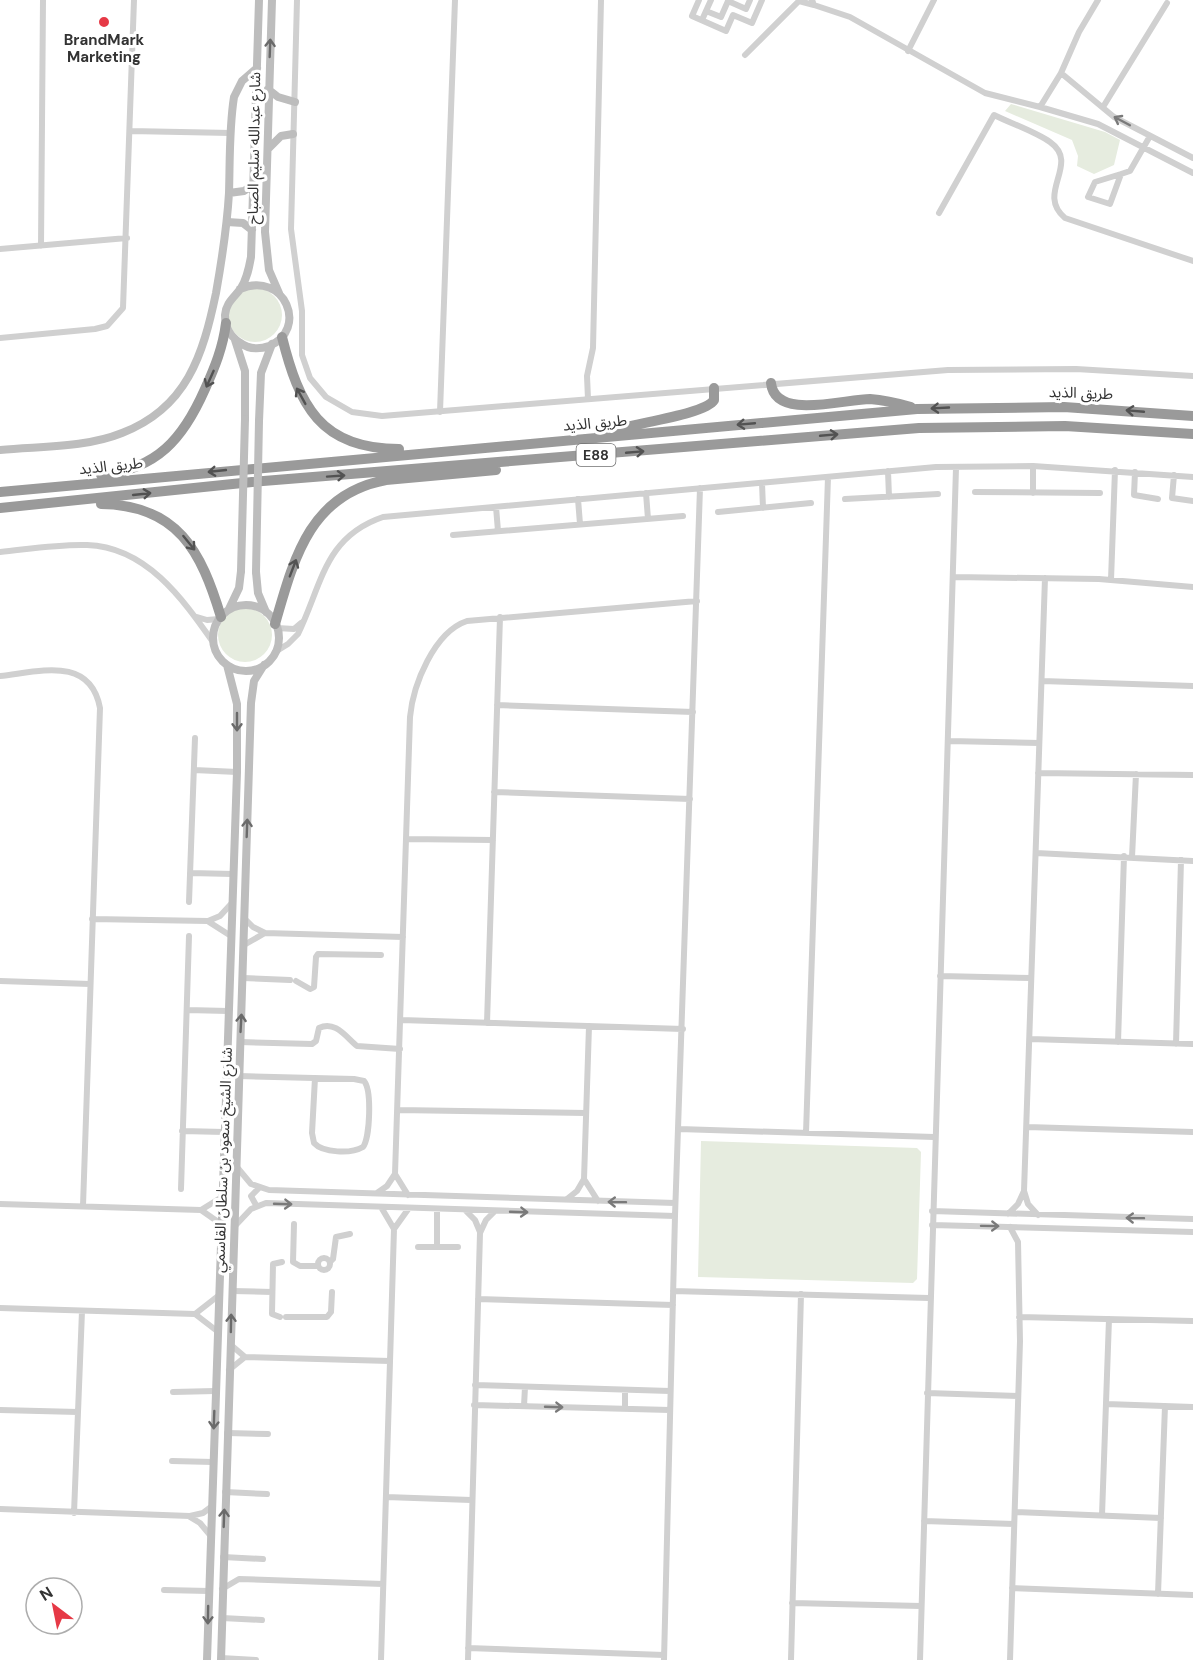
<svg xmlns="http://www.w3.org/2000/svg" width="1193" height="1660" viewBox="0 0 1193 1660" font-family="'DM Sans','Noto Sans Arabic',sans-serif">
	<rect width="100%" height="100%" fill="#fff"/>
	<!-- green -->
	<path fill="#e6ecdf" d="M1011 104 1105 132 1120 140 1114 165 1094 174 1077 166 1078 156 1072 140 1005 111Z
		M228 315a27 27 0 1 1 54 0a27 27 0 1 1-54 0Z
		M218 635a27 27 0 1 1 54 0a27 27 0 1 1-54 0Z
		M701 1141 917 1148 921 1152 917 1279 913 1283 698 1277Z"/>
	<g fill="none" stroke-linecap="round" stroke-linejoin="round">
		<!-- street -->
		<path stroke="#d0d0d0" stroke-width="6" d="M297 0 291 229 302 311V355L310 378 326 397 352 412 382 416 948 370 1076 369 1193 376
			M699 0 692 16 726 31 733 15 752 23 762 0
			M814 5 850 17 985 93 1040 107
			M706 11 711 0
			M702 20 706 11 721 17 728 1 746 9 750 0
			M908 51 934 0
			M745 55 799 1 814 5 812 0
			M1061 73 1079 32 1098 0
			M1103 107 1167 3
			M130 131 231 133
			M1193 158 1114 117 1061 73 1040 107 1098 124 1193 173
			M1121 174 1095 182 1088 197 1110 204 1121 174 1130 171 1150 136
			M939 213 994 115C1012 124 1034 131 1050 142 1081 164 1035 193 1065 218L1193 261
			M41 246 43 0
			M0 249 127 238
			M0 338 95 329 107 326 123 308 134 0
			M588 399 587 376 593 348 601 0
			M440 412 455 0
			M888 471 889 497
			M1135 472 1134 495 1158 499
			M1174 475 1172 498 1193 501
			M762 483 763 508
			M975 492 1100 493
			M646 493 648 519
			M1033 493V466
			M578 499 580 524
			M845 499 938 494
			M496 507 498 531
			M718 512 811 503
			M453 535 683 516
			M0 552C29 549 58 544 87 545 146 547 182 598 213 642
			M954 577 1099 579 1193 587
			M1111 580 1115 470
			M197 617 207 620 219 619
			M277 628 294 629 301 623
			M275 652 288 644 298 634C322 585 324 537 383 517L936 467 1033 466 1193 477
			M0 676C38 672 90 655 100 708L83 1206
			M1042 681 1193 686
			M497 705 693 712
			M949 741 1039 743
			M194 770 237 772
			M1038 773 1193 775
			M494 792 690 799
			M406 839 493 840
			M1036 853 1193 861
			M1132 857 1136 774
			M190 873 233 874
			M189 902 195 738
			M244 918 253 927 265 933 403 937
			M92 919 208 921 220 916 231 904
			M209 922 231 936
			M244 945 265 933
			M940 976 1031 978
			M243 978 290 980
			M0 981 90 984
			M296 981 310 989 314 987 316 957 318 954 381 955
			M187 1010 228 1011
			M401 1020 683 1029
			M487 1023 500 617
			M1030 1039 1193 1044
			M240 1042 312 1044 316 1041 319 1028C335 1020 346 1037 357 1046L400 1049
			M1118 1042 1124 856
			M1176 1044 1181 860
			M239 1076 354 1079 364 1081C372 1090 370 1138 363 1147 351 1154 323 1153 314 1143L312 1133 315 1078
			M398 1110 586 1113
			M1027 1127 1193 1132
			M679 1129 934 1137
			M182 1131 224 1132
			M806 1133 828 477
			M236 1166 251 1184 269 1190 675 1203
			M584 1179 598 1201
			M181 1189 189 936
			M377 1193 387 1186 395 1174
			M408 1195 395 1174 410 717C413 685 434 632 467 621L697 601
			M567 1199 577 1191 584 1179 589 1026
			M0 1204 201 1210 222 1197
			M256 1205 251 1196 259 1188
			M381 1207 394 1229
			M201 1210 221 1224
			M465 1210 475 1220 480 1232
			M932 1211 1193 1219
			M1008 1214 1018 1204 1024 1191
			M1038 1215 1028 1204 1024 1191 1045 578
			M294 1224 293 1262 300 1266H318
			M932 1225 1193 1232
			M234 1227 251 1209 266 1203 675 1216
			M418 1247H458
			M437 1247V1209
			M318 1264a6 6 0 1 1 12 0a6 6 0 1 1-12 0Z
			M330 1262 333 1259 336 1237 350 1234
			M232 1291 272 1292
			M673 1291 929 1298
			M478 1299 673 1305
			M0 1308 195 1314 217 1331
			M195 1314 218 1296
			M280 1317 272 1314 273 1264 282 1262
			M286 1317H327L331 1312 332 1292
			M1019 1317 1193 1321
			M231 1345 245 1357 390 1361
			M229 1370 245 1357
			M475 1385 670 1391
			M173 1392 215 1391
			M927 1393 1018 1396
			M1106 1404 1193 1407
			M474 1405 670 1410
			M524 1406 525 1387
			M625 1409V1390
			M0 1410 78 1412
			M227 1433 268 1434
			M172 1461 213 1462
			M225 1492 267 1494
			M386 1497 471 1500
			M0 1509 190 1516 203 1513 211 1507
			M1015 1512 1161 1518
			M74 1513 82 1311
			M1102 1515 1109 1319
			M190 1517 200 1523 210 1535
			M924 1521 1014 1524
			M223 1557 263 1559
			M1012 1588 1193 1595
			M222 1589 239 1579 383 1584
			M164 1590 209 1591
			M1158 1594 1165 1406
			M792 1603 921 1606
			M222 1618 262 1620
			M468 1648 664 1655
			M221 1658 256 1660
			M381 1660 394 1229 409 1208
			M468 1660 480 1233 486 1220 495 1211
			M664 1660 675 1216 700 488
			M791 1660 801 1294
			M920 1660 956 468
			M1010 1660 1020 1341 1018 1242 1010 1227"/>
		<!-- secondary -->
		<path stroke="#bdbdbd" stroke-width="8" d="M272 0 265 232 269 270 279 293
			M268 89 278 97 295 102
			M268 149 281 136 293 134
			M229 193 244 191 253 185
			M227 222 243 223 252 230
			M240 289C285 270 309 330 269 346 258 350 248 349 239 342 230 336 225 326 225 315 226 302 235 297 241 288 247 279 249 268 251 257L259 0
			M235 340 245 371V419
			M259 421 261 373 272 344
			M0 450C40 446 85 448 122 433 187 408 203 355 216 293 222 259 227 227 229 193 230 161 229 128 234 97L242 81 257 68
			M256 572 258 593 266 612
			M213 638a33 33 0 1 1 66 0a33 33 0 1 1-66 0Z
			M229 609 239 588 241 571
			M207 1660 237 772V704L227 665
			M221 1660 251 703 254 681 264 665"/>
		<!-- highway -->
		<path stroke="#9a9a9a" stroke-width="10" d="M282 337C299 405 320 449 399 449
			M771 383C775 421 844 399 870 399 884 400 897 403 911 407
			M599 435C623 424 704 416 714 400V388
			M101 475C157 469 183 439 205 389 215 367 223 347 226 323
			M0 492 917 409 1064 407 1193 416
			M101 504C178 505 201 551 221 617
			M0 508 252 482 919 428 1065 426 1193 434
			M275 624C294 558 310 494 386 480L496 470"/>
		<!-- secondary-bridge -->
		<path stroke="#bdbdbd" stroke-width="8" d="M241 571 245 419
			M256 572 259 421"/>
	</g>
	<!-- one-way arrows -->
	<defs><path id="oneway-shaft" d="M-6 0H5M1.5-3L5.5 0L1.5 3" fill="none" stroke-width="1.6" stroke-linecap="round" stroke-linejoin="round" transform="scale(1.5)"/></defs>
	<g stroke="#6a6a6a">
		<use href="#oneway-shaft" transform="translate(270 48) rotate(-88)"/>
		<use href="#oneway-shaft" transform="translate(237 722) rotate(90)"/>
		<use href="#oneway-shaft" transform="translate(247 828) rotate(-88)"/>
		<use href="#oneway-shaft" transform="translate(241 1023) rotate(-87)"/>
		<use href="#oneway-shaft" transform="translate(231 1323) rotate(-89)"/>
		<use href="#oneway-shaft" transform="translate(214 1420) rotate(92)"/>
		<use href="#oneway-shaft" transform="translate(224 1518) rotate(-88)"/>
		<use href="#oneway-shaft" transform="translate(208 1615) rotate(91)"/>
	</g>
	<g stroke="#7a7a7a">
		<use href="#oneway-shaft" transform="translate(1122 121) rotate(-152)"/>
		<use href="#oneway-shaft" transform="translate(617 1202) rotate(-179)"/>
		<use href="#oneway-shaft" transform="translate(283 1204) rotate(2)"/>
		<use href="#oneway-shaft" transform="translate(519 1212) rotate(2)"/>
		<use href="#oneway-shaft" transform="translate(1135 1218) rotate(-179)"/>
		<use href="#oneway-shaft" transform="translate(990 1226) rotate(1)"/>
		<use href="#oneway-shaft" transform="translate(554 1407) rotate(2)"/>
	</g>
	<g stroke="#525252">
		<use href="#oneway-shaft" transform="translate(210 379) rotate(114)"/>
		<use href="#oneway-shaft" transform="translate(301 396) rotate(-119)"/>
		<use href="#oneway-shaft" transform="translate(940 408) rotate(177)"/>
		<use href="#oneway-shaft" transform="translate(1135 411) rotate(-175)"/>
		<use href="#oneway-shaft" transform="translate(746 424) rotate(175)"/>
		<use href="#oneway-shaft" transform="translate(829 435) rotate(-5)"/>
		<use href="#oneway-shaft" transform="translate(635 452) rotate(-5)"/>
		<use href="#oneway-shaft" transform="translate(217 471) rotate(174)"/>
		<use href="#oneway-shaft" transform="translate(336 476) rotate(-4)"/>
		<use href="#oneway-shaft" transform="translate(142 494) rotate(-6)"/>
		<use href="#oneway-shaft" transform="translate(189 543) rotate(51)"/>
		<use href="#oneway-shaft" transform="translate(293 568) rotate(-69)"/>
	</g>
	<!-- markers -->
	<circle fill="#e63946" stroke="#fff" stroke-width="2" cx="104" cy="22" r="6"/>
	<g text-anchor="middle" stroke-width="6" stroke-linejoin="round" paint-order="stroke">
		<!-- shield labels -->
		<rect fill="#fff" stroke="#707070" stroke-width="1.5" x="576.5" y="444" width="39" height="22" rx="4.5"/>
		<g font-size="14" font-weight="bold" fill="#333">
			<text x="596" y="460">E88</text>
		</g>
		<!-- poi labels -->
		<g font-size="15" font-weight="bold" fill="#333" stroke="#fff">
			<text x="104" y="45">BrandMark<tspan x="104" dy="17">Marketing</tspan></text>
		</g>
		<!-- street labels -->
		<g font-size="15" fill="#333" stroke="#fff">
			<text transform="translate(254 148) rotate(-89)" y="5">شارع عبدالله سليم الصباح</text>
			<text transform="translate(1081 393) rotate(2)" y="5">طريق الذيد</text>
			<text transform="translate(595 423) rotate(-5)" y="5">طريق الذيد</text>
			<text transform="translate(111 466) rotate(-6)" y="5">طريق الذيد</text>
			<text transform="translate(223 1160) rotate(-88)" y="5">شارع الشيخ سعود بن سلطان القاسمي</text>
		</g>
	</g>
	<!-- north arrow -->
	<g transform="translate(54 1606) rotate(328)"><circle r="28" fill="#ffffff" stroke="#adadad" stroke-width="1.5"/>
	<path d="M0-4.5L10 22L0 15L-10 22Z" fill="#e63946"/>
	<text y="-9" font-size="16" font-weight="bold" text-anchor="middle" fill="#333333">N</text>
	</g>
</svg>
